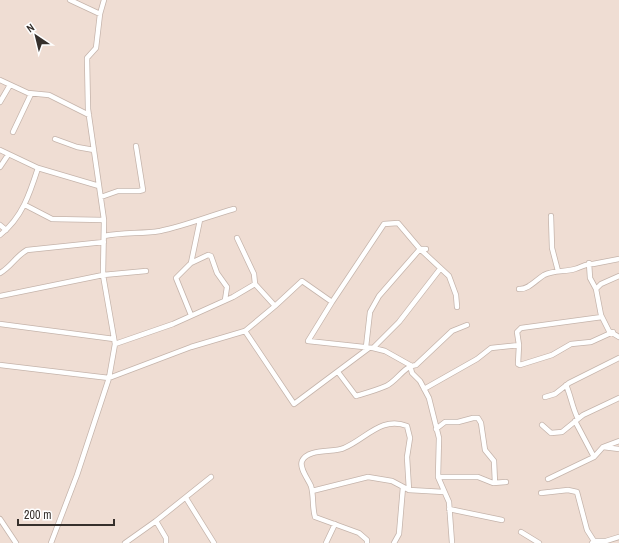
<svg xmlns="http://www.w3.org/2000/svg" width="619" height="543" viewBox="0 0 619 543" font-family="'Archivo Narrow',sans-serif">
	<rect width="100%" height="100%" fill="#efddd3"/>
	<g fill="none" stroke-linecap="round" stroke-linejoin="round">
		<!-- minor casing -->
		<g stroke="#c5b4ab" stroke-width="6">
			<path id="minor" d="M70 0 100 14
				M0 80 28 93 49 95 89 115
				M0 102 10 85
				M13 132 31 94
				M55 139 77 147 94 150
				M0 150 38 168 99 186
				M0 167 8 155
				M101 197 118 191H139L143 190 136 146
				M25 205 52 219 104 220
				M551 216 552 248 558 271
				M0 225 6 230
				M0 235C22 218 30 193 38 168
				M104 236C123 232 141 234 160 231 185 226 209 216 234 209
				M237 238 254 274 255 284
				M191 263 208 255 211 256 217 273 227 287 225 300
				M589 263 590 278 596 289 601 315 609 331 619 337
				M0 273C11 267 16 256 27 250L104 242
				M519 289C528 290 536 280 544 275 554 270 565 272 575 269 582 267 587 263 593 264L619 259
				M596 289 601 284 619 276
				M0 296 103 275 146 271
				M191 315 176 278 191 263 200 220
				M602 317 521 328 517 332 519 345 518 364 520 365 552 355 571 344 591 342 613 332
				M0 324 114 339
				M245 331 294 404 369 348
				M115 344 173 324 233 297 255 284 275 306 302 281 332 302
				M366 347 370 312 379 296 420 249H426
				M373 348 399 322 440 269
				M0 365 109 378 191 347 245 331 275 306
				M338 372 356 396C366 393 377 390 386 386 397 381 404 366 416 365L452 331 467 325
				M566 385C571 396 572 407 578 419
				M424 389 477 359 491 348 519 345
				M545 397 555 394 569 383 619 358
				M575 421 594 457
				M542 425 551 433 562 432 583 415 619 398
				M436 429 445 422H458L473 418H478L481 423 485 450 494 461 495 483
				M603 447 619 449
				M438 477H478L493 483 506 482
				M548 479 594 457 603 447 619 441
				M312 491 368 477 392 481 409 490 444 492
				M541 493 568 490 577 492 587 530 594 541
				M186 498 214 543
				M449 509 502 520
				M0 519 16 543
				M156 521 166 538V543
				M521 532 539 543
				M51 543 77 475 109 378 115 344 103 275 104 220 88 109 87 58 96 48 100 14 104 0
				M125 543 156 521 211 477
				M326 543 335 524
				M367 543V540L359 533 315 517C312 507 314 496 311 486 308 479 299 468 302 461 308 448 334 453 344 448 366 439 381 416 407 426L410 438 407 457 409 490
				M394 543 399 534 403 487
				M452 543 449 502 438 477 439 438 429 398 420 381 412 373 410 365 385 351 373 348 308 341 332 302 384 224 398 223 420 249 449 276 456 295 457 307
				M592 543 594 541H606L619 537"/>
		</g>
		<!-- minor -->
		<use href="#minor" stroke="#fff" stroke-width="4.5"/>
	</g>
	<!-- north arrow -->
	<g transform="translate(36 36) rotate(325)" stroke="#ffffff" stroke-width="3" paint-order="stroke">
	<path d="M0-3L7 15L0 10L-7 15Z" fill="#36302c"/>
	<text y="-6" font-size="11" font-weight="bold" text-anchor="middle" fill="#36302c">N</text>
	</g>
	<!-- scale -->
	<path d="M18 519v6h96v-6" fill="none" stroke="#36302c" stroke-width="2"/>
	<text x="24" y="519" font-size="12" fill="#36302c" stroke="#ffffff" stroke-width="3" paint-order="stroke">200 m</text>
</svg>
